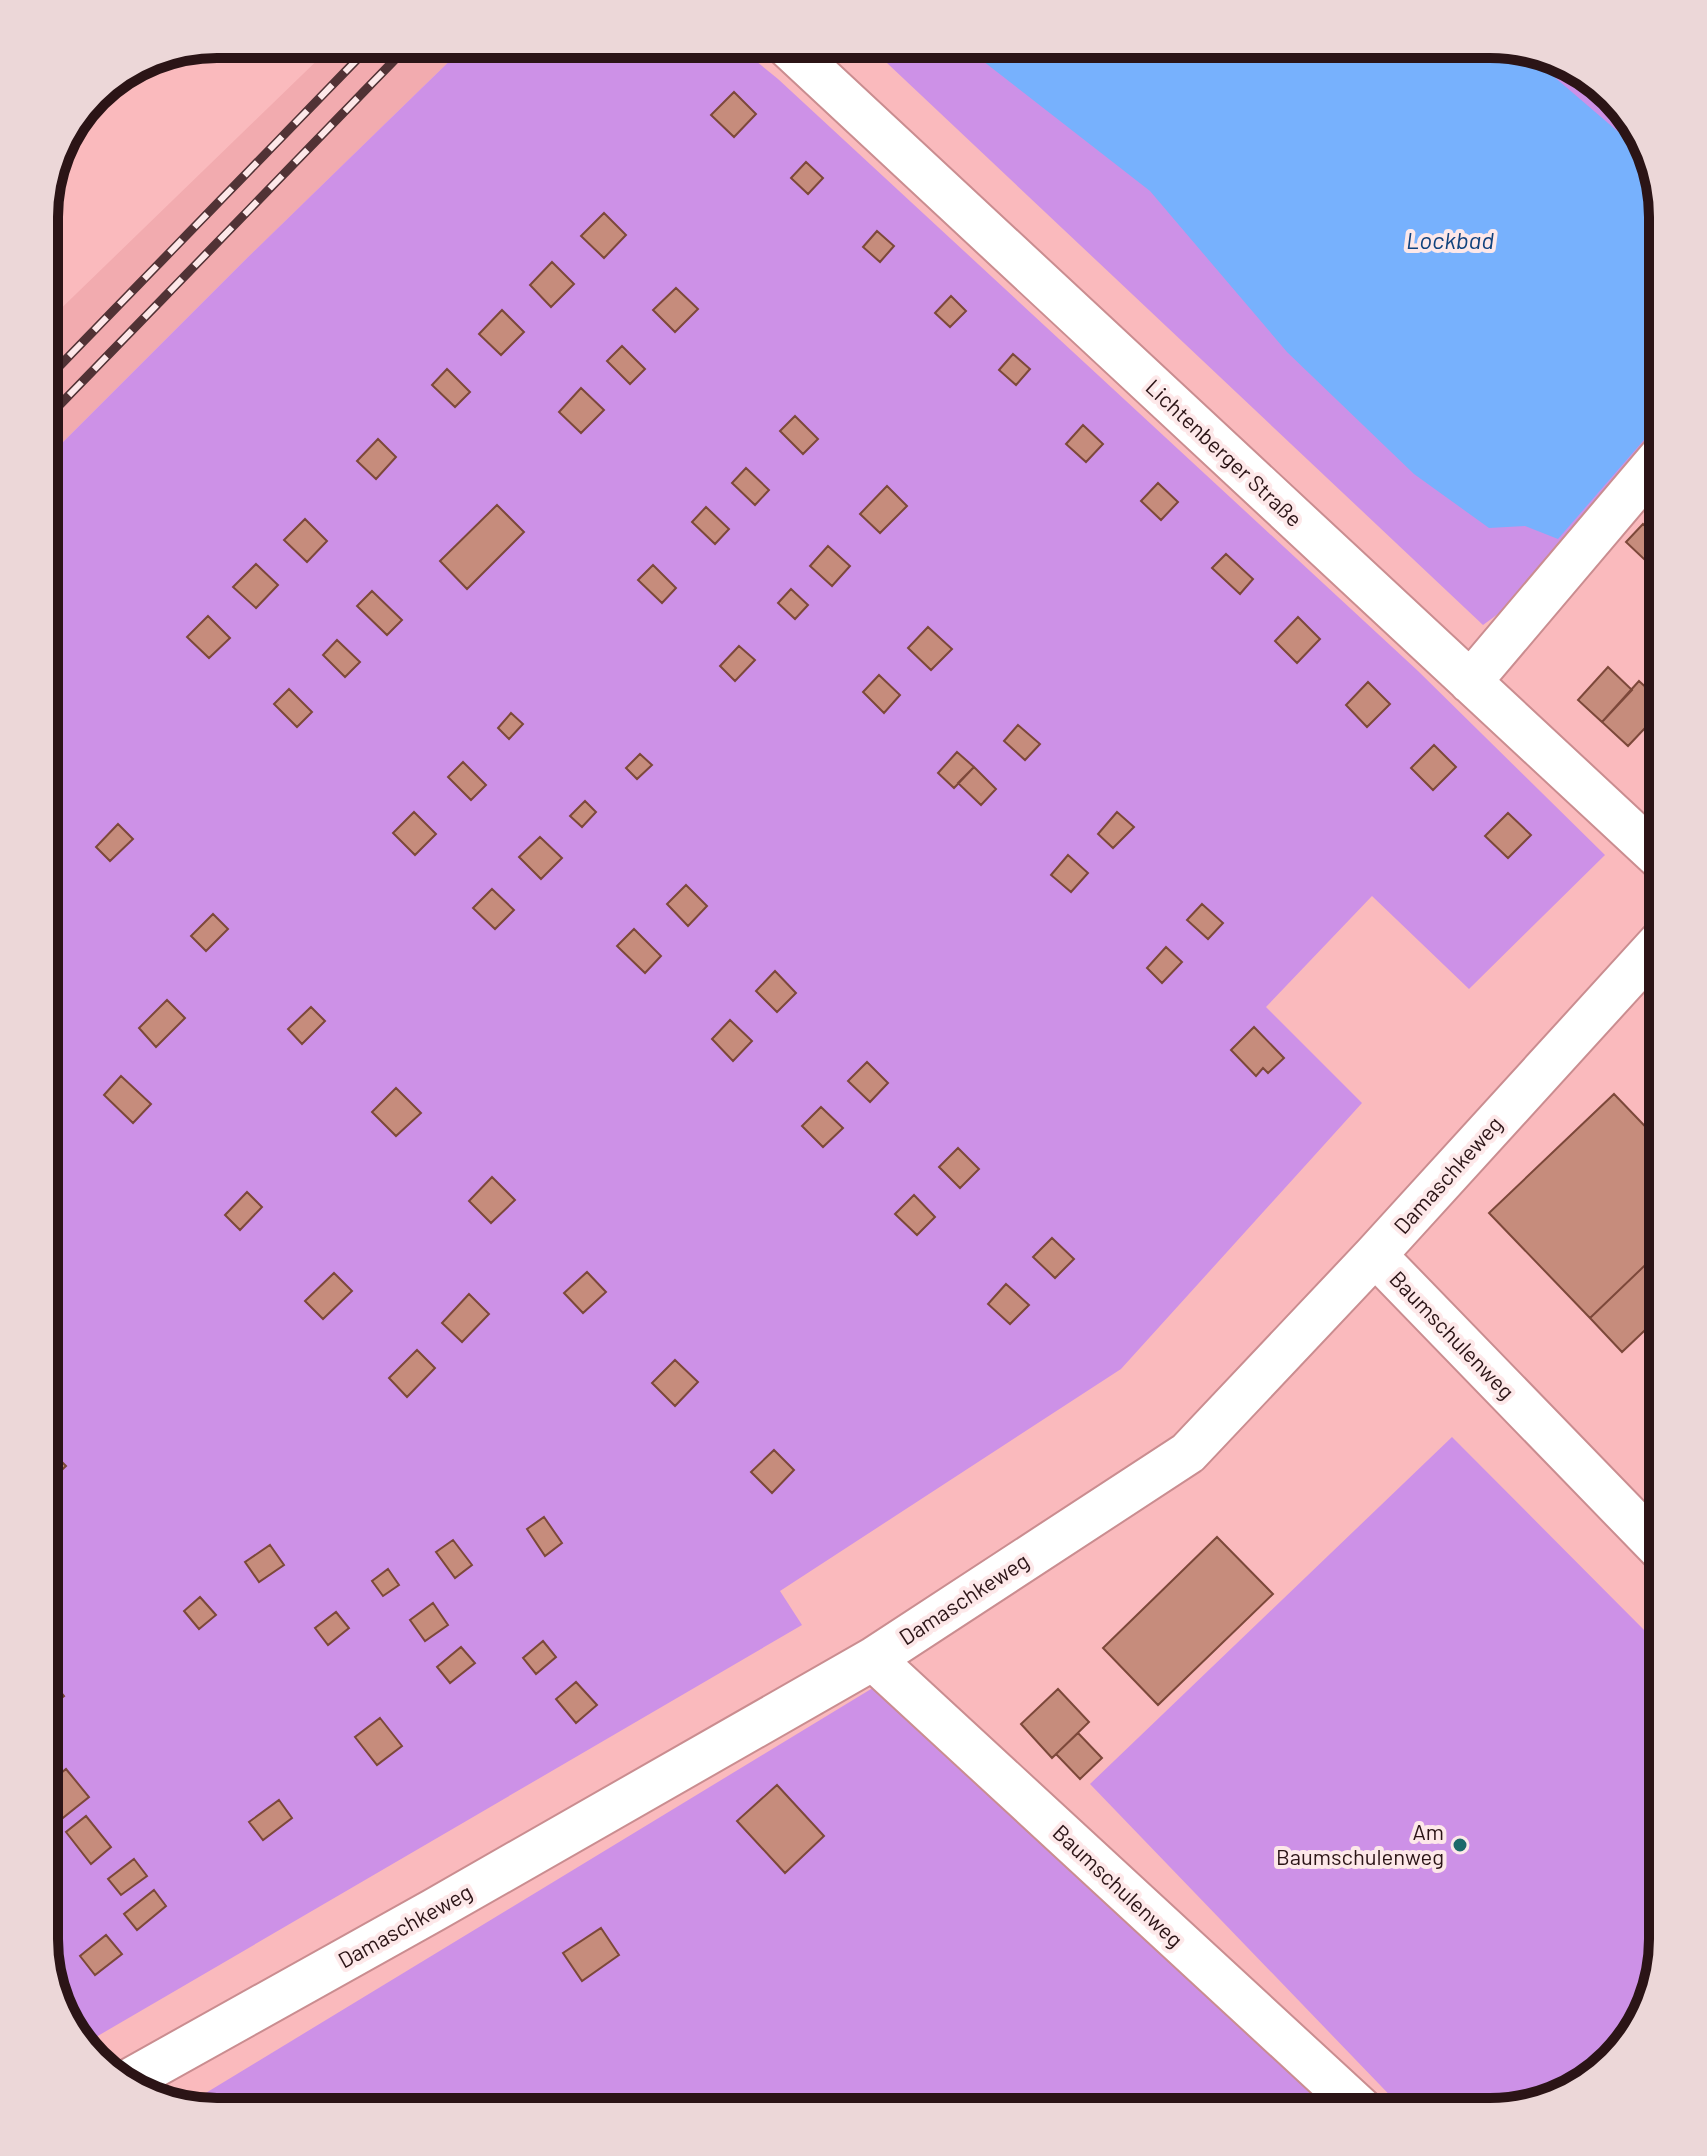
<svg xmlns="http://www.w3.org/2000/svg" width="1707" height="2156" viewBox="0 0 1707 2156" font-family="Barlow,sans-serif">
	<rect width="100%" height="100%" fill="#fababd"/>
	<!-- built -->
	<path fill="#f2abaf" d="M334 44H467L247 258 44 461V325Z"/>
	<!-- green -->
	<path fill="#cd91e7" d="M467 44H735L778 79 1418 671 1605 855 1469 989 1372 896 1266 1007 1362 1103 1121 1369 780 1591 802 1625 84 2044 73 2035 44 1939V461L247 258Z
		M871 44H1501L1576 67 1634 121 1663 217V435L1524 595 1483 625 887 63Z
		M1452 1437 1663 1649V1939L1640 2025 1586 2083 1490 2112H1406L1090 1784Z
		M876 1686 1340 2112H217L186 2105Z"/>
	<!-- water -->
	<path fill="#77b1fd" d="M961 44H1501L1524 51 1643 153 1663 217V418L1558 539 1525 526 1489 528 1414 474 1287 352 1150 191Z"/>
	<!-- building -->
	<path fill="#c68c7c" stroke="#7c483a" stroke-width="2" d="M734 92 756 114 734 137 711 115Z
		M806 162 823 178 808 194 791 178Z
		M604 213 626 235 604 258 581 236Z
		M877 231 894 246 880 262 863 247Z
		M552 262 574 284 551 307 530 285Z
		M676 288 698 309 675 332 653 310Z
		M951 296 966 311 950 327 935 313Z
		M502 310 524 332 501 355 479 334Z
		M622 346 645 369 630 384 607 361Z
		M1013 354 1030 369 1016 385 999 370Z
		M447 369 470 392 455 407 432 385Z
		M581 388 604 410 581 433 559 412Z
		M795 416 818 439 803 454 780 431Z
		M1083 425 1103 444 1086 462 1066 444Z
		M378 439 396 457 376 479 357 461Z
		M746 468 769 490 755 505 732 483Z
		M1158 483 1178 502 1161 520 1141 501Z
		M887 486 907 506 880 533 860 514Z
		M497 505 524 532 467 589 440 561Z
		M706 507 729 529 715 544 692 522Z
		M305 519 327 541 307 562 284 540Z
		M1643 524 1662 542 1659 545 1663 548V577L1626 542Z
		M828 546 850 566 832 586 810 566Z
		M1226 554 1253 579 1240 594 1212 568Z
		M256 564 278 585 256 608 233 587Z
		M653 565 676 588 662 603 638 580Z
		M791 589 808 605 795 619 778 603Z
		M372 591 402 620 387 635 357 606Z
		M1663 595V627L1647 612Z
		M208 616 230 638 209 658 187 637Z
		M1298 617 1320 639 1297 663 1275 641Z
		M928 627 952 649 931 670 908 648Z
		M337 640 360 662 345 677 323 655Z
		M739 646 755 660 735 681 720 666Z
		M1608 667 1632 690 1602 722 1578 700Z
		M1663 668V703L1645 687Z
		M879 675 900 695 884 713 863 692Z
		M1639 681 1663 703V709L1628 746 1602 722Z
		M1368 682 1390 704 1367 727 1346 705Z
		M289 689 312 712 297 727 274 704Z
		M511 713 523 724 509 739 498 728Z
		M1018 725 1040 744 1025 760 1004 741Z
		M1434 745 1456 767 1433 790 1411 768Z
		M957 752 974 767 954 788 938 773Z
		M640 754 652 765 637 779 626 768Z
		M463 762 486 785 471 800 448 777Z
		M974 767 996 789 981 805 958 783Z
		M585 801 596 812 582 827 570 816Z
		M414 812 436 834 415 855 393 833Z
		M1117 812 1134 827 1113 848 1098 834Z
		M1508 813 1531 835 1508 858 1485 836Z
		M118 824 133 839 110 861 96 847Z
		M540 837 562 858 541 879 519 857Z
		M1068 855 1088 873 1071 892 1051 875Z
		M686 885 707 906 688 926 667 904Z
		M492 889 514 910 495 929 473 908Z
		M1202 904 1223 923 1208 939 1187 920Z
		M213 914 228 929 206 951 191 936Z
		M634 929 661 956 645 973 617 946Z
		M1166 947 1182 962 1162 983 1147 968Z
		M775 971 796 993 777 1012 756 991Z
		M167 1000 185 1018 156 1047 139 1028Z
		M311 1007 325 1021 302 1044 288 1029Z
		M730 1020 752 1041 733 1061 712 1039Z
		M1254 1027 1284 1058 1268 1073 1263 1068 1256 1076 1231 1050Z
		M867 1062 888 1083 870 1102 848 1081Z
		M121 1076 151 1104 133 1123 104 1095Z
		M396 1088 421 1113 396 1136 372 1112Z
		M1614 1094 1663 1145V1248L1590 1318 1489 1213Z
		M821 1107 843 1128 823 1147 802 1126Z
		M958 1148 979 1169 960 1188 939 1167Z
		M492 1177 515 1200 491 1223 469 1201Z
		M247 1192 262 1207 240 1230 225 1215Z
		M914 1195 935 1217 917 1235 895 1214Z
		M1052 1238 1074 1259 1055 1278 1033 1257Z
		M1663 1248V1313L1622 1352 1590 1318Z
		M587 1272 606 1292 583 1313 564 1293Z
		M334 1273 352 1291 323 1319 305 1301Z
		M1006 1284 1029 1305 1010 1324 988 1304Z
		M469 1294 489 1314 462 1342 442 1323Z
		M417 1350 435 1368 407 1397 389 1378Z
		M675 1360 698 1382 675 1406 652 1383Z
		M774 1450 794 1470 772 1493 751 1472Z
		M51 1451 66 1466 44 1487V1458Z
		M544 1517 562 1543 545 1556 527 1529Z
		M1217 1537 1273 1594 1158 1705 1103 1648Z
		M453 1540 472 1565 455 1578 436 1552Z
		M270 1545 284 1565 259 1582 245 1562Z
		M388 1569 399 1585 383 1596 372 1581Z
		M200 1597 216 1615 199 1629 184 1611Z
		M433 1603 448 1625 425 1641 410 1620Z
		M336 1612 349 1628 328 1645 315 1628Z
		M543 1641 556 1657 536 1674 523 1658Z
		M461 1647 475 1663 450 1683 437 1667Z
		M44 1671 64 1696 44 1712Z
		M576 1682 597 1705 576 1723 556 1699Z
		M1058 1689 1089 1722 1052 1758 1021 1724Z
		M380 1718 402 1746 377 1765 355 1737Z
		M1078 1733 1102 1758 1080 1779 1056 1754Z
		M66 1769 89 1797 59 1821 44 1802V1787Z
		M777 1785 824 1836 785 1873 737 1821Z
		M279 1800 292 1818 263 1840 249 1822Z
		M86 1816 111 1847 91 1864 66 1832Z
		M134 1859 147 1876 121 1895 108 1879Z
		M154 1890 166 1906 137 1930 124 1914Z
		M601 1928 619 1955 582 1981 563 1953Z
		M106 1935 122 1954 95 1975 80 1956Z"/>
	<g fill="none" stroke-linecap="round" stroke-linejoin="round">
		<!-- minor casing -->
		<g stroke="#ca8d90" stroke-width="46">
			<path id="minor" d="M785 44 1663 861
				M1470 682 1663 454
				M1375 1255 1663 1552
				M873 1659 1364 2112
				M126 2082 434 1910 873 1659 1188 1453 1375 1255 1663 939"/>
		</g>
		<!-- minor -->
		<use href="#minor" stroke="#fff" stroke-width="42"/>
		<!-- rail casing -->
		<g stroke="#513235" stroke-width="9">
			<path id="rail" d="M44 382 372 44
				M44 421 410 44"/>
		</g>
		<!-- rail -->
		<use href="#rail" stroke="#fde8e9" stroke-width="6" stroke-dasharray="18" stroke-linecap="butt"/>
	</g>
	<!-- markers -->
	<circle fill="#1d696a" stroke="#fde8e9" stroke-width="3" cx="1460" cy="1845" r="8"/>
	<g text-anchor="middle" stroke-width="8" stroke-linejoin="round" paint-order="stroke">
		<!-- street labels -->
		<g font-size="22" fill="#2b1416" stroke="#fde8e9">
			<text transform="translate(1224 453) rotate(43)" y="8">Lichtenberger Straße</text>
			<text transform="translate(1448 1175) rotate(-48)" y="8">Damaschkeweg</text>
			<text transform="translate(1452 1335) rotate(46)" y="8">Baumschulenweg</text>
			<text transform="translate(964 1599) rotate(-33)" y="8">Damaschkeweg</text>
			<text transform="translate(1118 1886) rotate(43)" y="8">Baumschulenweg</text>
			<text transform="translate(405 1926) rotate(-29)" y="8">Damaschkeweg</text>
		</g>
		<!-- poi labels -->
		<g font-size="22" fill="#2b1416" stroke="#fde8e9" text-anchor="end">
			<text x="1444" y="1840">Am<tspan x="1444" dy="25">Baumschulenweg</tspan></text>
		</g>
		<!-- water labels -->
		<g font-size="24" font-style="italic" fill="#10427d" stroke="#fde8e9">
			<text x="1450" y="249">Lockbad</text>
		</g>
	</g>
	<!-- crop -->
	<path d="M0 0H1707V2156H0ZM217 58H1490A159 159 0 0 1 1649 217V1939A159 159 0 0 1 1490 2098H217A159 159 0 0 1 58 1939V217A159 159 0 0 1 217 58Z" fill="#ecd7d8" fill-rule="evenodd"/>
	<path fill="none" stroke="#2b1416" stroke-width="10" d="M217 58H1490A159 159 0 0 1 1649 217V1939A159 159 0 0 1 1490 2098H217A159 159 0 0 1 58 1939V217A159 159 0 0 1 217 58Z"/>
</svg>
